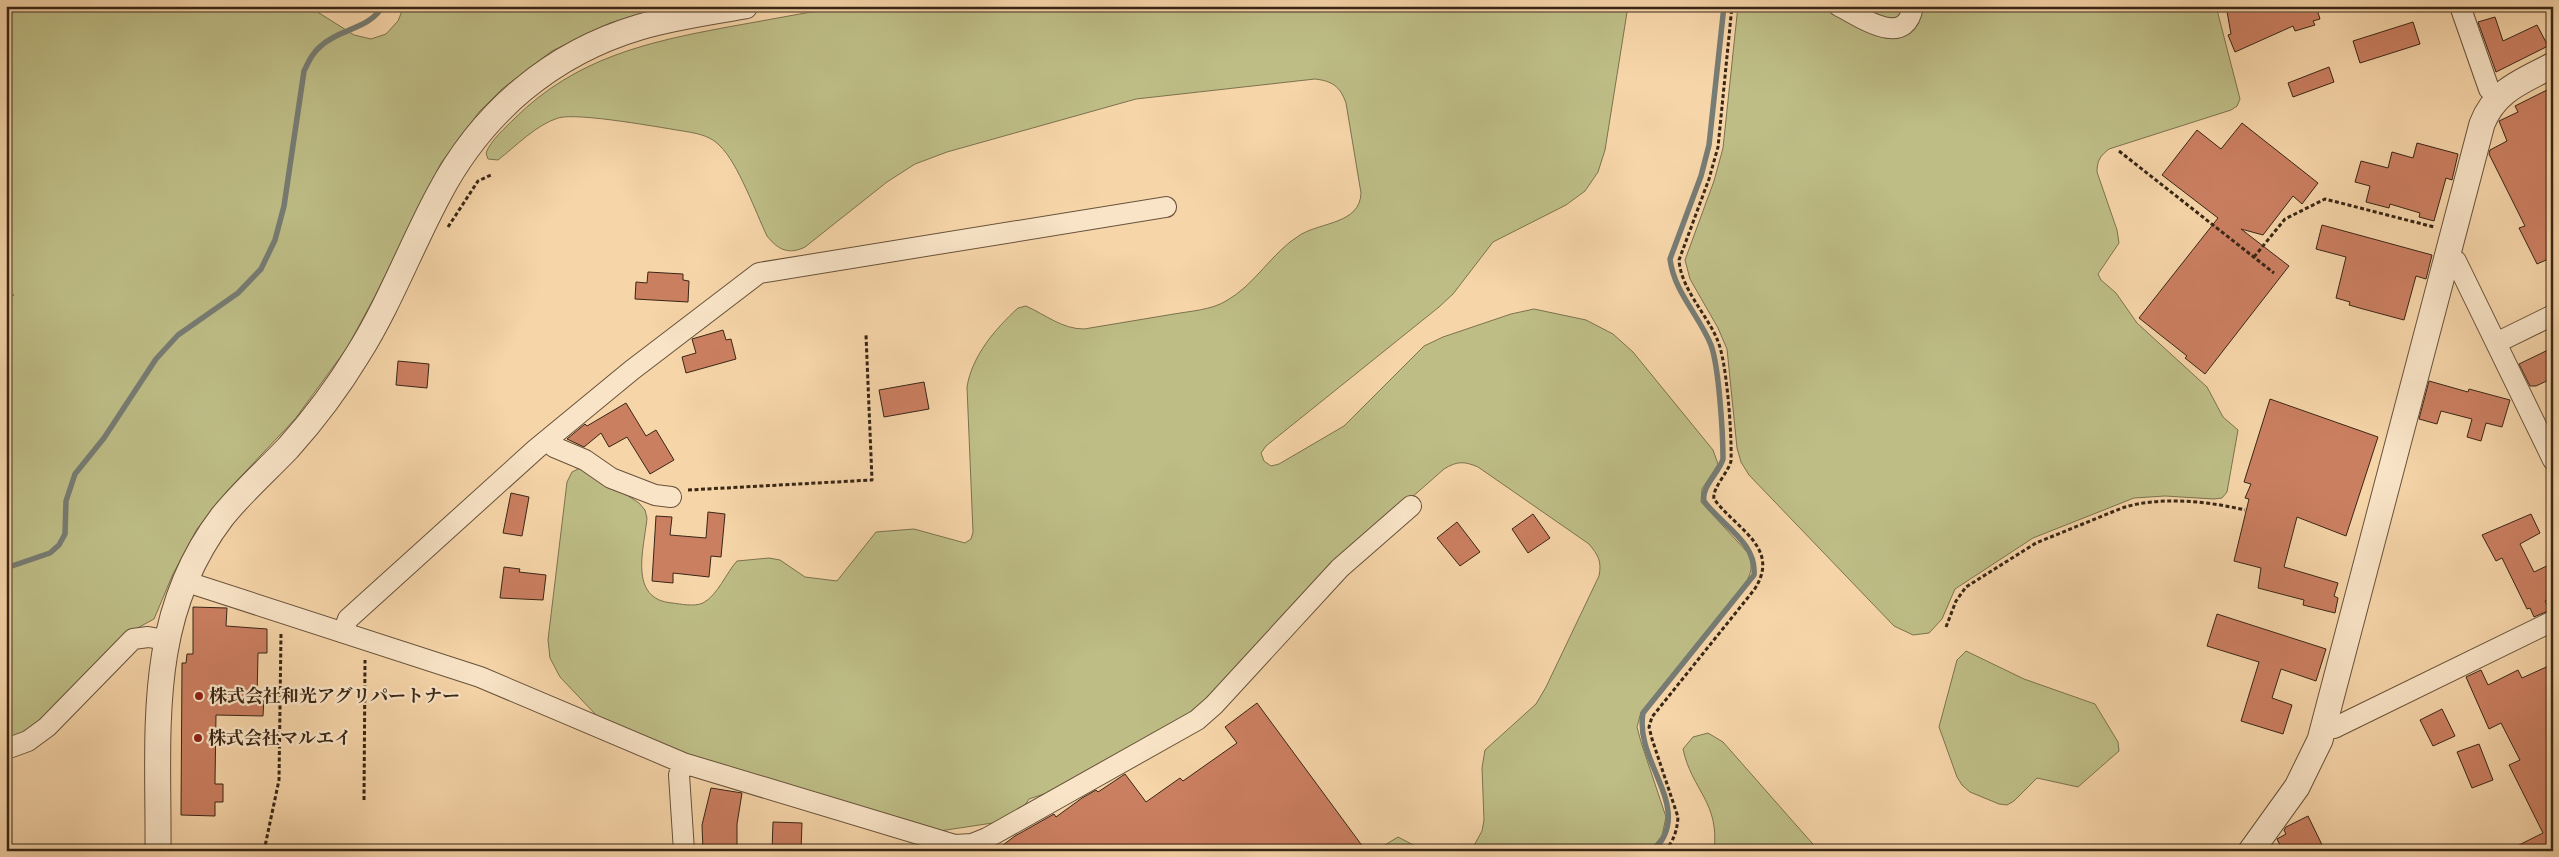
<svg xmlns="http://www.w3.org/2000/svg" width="2559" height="857" viewBox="0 0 2559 857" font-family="'EB Garamond','Noto Serif JP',serif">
	<rect width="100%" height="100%" fill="#f6d5a9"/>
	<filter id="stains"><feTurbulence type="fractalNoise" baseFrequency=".004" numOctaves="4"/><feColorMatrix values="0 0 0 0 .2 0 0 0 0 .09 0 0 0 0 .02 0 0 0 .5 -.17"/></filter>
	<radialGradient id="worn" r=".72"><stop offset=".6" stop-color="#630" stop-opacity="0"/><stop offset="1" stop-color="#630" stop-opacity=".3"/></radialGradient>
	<!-- green -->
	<path fill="#bebd86" stroke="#7c724e" d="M6 6H308L354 35 371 39 386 34 398 21 404 6H671L610 23 552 51 502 89 479 112 441 163 375 296 347 348 295 419 229 489 197 529 173 574 154 619 121 637 33 728 6 740V299L14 295 6 292Z
		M844 6H1396L1407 9 1425 6H1628L1605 150 1598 172 1585 191 1566 205 1493 242 1453 294 1439 307 1266 446 1261 453 1264 461 1271 466 1279 464 1344 426 1424 346 1443 337 1511 314 1534 309 1586 320 1613 334 1633 352 1713 450 1718 464 1702 489 1701 502 1748 553C1753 566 1752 572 1745 584L1641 712 1637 727 1641 742 1666 817 1662 836 1649 851H1471L1482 831 1484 820 1482 768 1485 750 1536 704 1546 687 1599 576C1602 561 1598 555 1589 544L1478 467C1464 461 1457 461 1444 469L1336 564 1202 709 1062 788 1029 799 1023 808 999 822 933 832 685 758 597 716 560 677 550 658 548 640 567 482 572 472 580 468 590 471 639 503 645 510 647 518C644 549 628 599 672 603 681 604 694 607 703 603 718 595 726 573 737 561L769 558 780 560 805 577 837 581 876 532 914 529 965 543 971 539 973 532 967 387C972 356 995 329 1018 308L1026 306C1046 315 1062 329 1084 329 1114 324 1144 319 1174 314 1191 311 1211 310 1226 301 1255 285 1272 252 1300 235 1321 222 1360 224 1361 193L1346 103C1340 86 1332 81 1315 79L1136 99 947 152 915 164 887 182 805 247C789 255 778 250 767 236 756 213 738 163 720 146 712 137 700 134 689 132 663 128 578 112 558 118 536 125 516 146 498 160L488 159 486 153C491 140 505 128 515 118 576 58 647 42 728 27 767 20 805 13 844 6Z
		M1738 6H1820L1885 38H1897L1907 34 1921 6H2216L2240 99 2237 106 2231 110 2109 149C2100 156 2097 161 2097 172L2117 230 2119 243 2098 274 2101 280 2116 293 2137 323 2207 387 2223 417 2238 430 2227 492 2222 498 2214 499 2165 496 2134 498 2033 538 1955 589 1942 619 1929 633 1913 635 1894 626 1749 475 1741 462 1737 448 1727 349 1718 328 1690 279 1685 260 1714 181 1723 148Z
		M1858 6H1904L1901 16 1889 20Z
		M1966 651 2024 679 2095 704 2118 742 2119 751 2078 787 2037 778 2014 801 2007 805 1999 804 1970 792 1962 785 1957 777 1939 727 1957 660Z
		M1708 733 1723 742 1819 851H1714C1720 802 1692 791 1683 749L1693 737Z
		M1398 837 1425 851H1375Z"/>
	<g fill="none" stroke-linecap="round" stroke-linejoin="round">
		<!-- stream -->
		<path stroke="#777c74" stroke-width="5.5" d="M6 568 50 553 59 545 65 534 66 501 75 474 104 438 156 359 178 335 238 293 261 269 275 240 284 206 304 71C309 61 313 52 322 45 341 28 368 30 383 6
			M1653 851C1696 809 1634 763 1643 713L1754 575C1757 542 1721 525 1704 501 1701 487 1719 473 1723 459 1723 434 1719 367 1711 345 1699 315 1674 292 1670 259L1701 176 1709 145 1724 6"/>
	</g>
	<!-- building -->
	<path fill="#cb7f61" stroke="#392615" d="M2226 6H2316L2320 19 2313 21 2315 25 2295 31 2293 26 2235 52 2228 35 2231 34Z
		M2495 17 2503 41 2537 25 2548 46 2496 72 2478 22Z
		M2413 22 2420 44 2360 63 2353 41Z
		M2329 67 2334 82 2293 97 2288 83Z
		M2553 87V257L2537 264 2519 228 2525 226 2489 154 2490 150 2507 141 2499 121 2518 112 2515 106Z
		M2242 123 2318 183 2302 204 2293 196 2263 235 2241 229 2289 266 2205 374 2185 358 2187 356 2139 318 2218 218 2162 175 2197 130 2221 149Z
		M2417 143 2458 154 2452 180 2446 178 2434 221 2419 217 2420 213 2390 204 2389 208 2366 202 2370 186 2355 182 2361 161 2388 168 2392 152 2413 158Z
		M2322 225 2432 255 2426 279 2416 276 2404 320 2363 309 2349 305 2350 302 2336 298 2346 257 2316 249Z
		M648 272 683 274V280L689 281 688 302 635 299 636 282 647 283Z
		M723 330 726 340 731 339 736 359 686 373 682 357 696 353 692 339Z
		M2548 350 2553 360V378L2536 386H2530L2519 364Z
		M398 361 429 364 427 388 396 385Z
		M2429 381 2468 392 2469 389 2510 400 2502 427 2486 423 2481 441 2467 437 2472 419 2441 411 2437 424 2419 419Z
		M924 382 929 409 884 417 879 390Z
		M2270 399 2378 437 2346 536 2297 517 2284 567 2338 583 2334 596 2338 598 2335 613 2303 605 2304 600 2258 588 2261 568 2234 561 2249 499 2245 498 2251 484 2244 482Z
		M626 403 646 436 656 430 674 460 650 474 627 437 609 447 601 433 584 447 567 439 585 424 587 426Z
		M511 493 529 497 522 536 503 533Z
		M708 512 725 514 721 557 711 556 709 577 673 573V583L652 581 656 516 672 517 670 535 706 538Z
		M1533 514 1550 538 1528 553 1512 529Z
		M2531 514 2540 533 2520 544 2534 572 2553 563V597L2545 601 2550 610 2534 617 2530 608 2527 609 2502 558 2496 561 2482 535Z
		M1457 522 1480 552 1460 566 1437 538Z
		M504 567 520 569 519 572 546 575 543 600 500 598Z
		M193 607 227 608 226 626 267 629V653H258L257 698H264L263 716 216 715 215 782V784H223V802H215V816L181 815 182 663H186L187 654H193Z
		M2217 614 2326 649 2316 681 2281 669 2272 698 2292 705 2283 734 2241 721 2259 662 2207 646Z
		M2553 664V851H2507L2543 833 2509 765 2520 760 2501 723 2489 729 2466 677 2481 670 2488 685 2518 670 2522 678Z
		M1257 703 1366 851H995L1015 836 1054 814 1056 817 1082 798 1096 790 1098 792 1125 774 1146 802 1180 778 1183 781 1237 743 1225 727Z
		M2442 709 2455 736 2433 746 2420 720Z
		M2479 744 2493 780 2472 788 2457 752Z
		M711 788 742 793 737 824V851H703L702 825Z
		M2308 816 2325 851H2283L2277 839 2286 834 2284 830 2286 827Z
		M773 822 802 823 801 851H772Z"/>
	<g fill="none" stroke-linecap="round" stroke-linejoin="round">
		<!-- minor casing -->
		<g stroke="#68523a" stroke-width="22">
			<path id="minor" d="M1839 6C1861 17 1906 50 1913 6
				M2460 6 2489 89 2498 97
				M2447 259 2456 261 2553 460
				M2496 343 2553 315
				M547 440 554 447 585 460 611 478 655 495 671 497
				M184 581 480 677 683 763 955 845 972 844 987 838 1197 720 1214 705 1340 568 1411 506
				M343 632 348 619 536 449 632 370 759 273 1166 207
				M2324 726 2334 728 2553 621
				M6 749 28 741 47 727 133 639 148 637 166 640
				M683 763 679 775 684 851"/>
		</g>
		<!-- tertiary casing -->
		<g stroke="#68523a" stroke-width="27">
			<path id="tertiary" d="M158 851C159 731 145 618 222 517 242 492 266 471 288 448 314 419 338 387 358 354 390 303 411 246 439 194 482 112 552 53 640 27 674 17 710 12 745 6
				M2251 851 2297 787 2320 740 2482 124C2495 90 2523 81 2553 65"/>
		</g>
		<!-- path -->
		<path stroke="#392615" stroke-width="3" stroke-dasharray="4 2.5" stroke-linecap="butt" d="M2119 151 2274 273
			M448 227 478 181 493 174
			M2254 257 2285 219 2325 199 2434 227
			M688 490 872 480 866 335
			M1946 627 1956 601 1966 587 2036 543 2122 508C2159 496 2207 501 2245 510
			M364 800 365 660
			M264 851 279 780 281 633
			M1665 851C1674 840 1677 831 1678 817L1652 739 1649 727 1652 717 1754 590C1782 548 1736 529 1714 499 1712 488 1728 473 1731 461 1732 436 1727 360 1717 339 1706 313 1681 289 1679 260L1709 179 1718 147 1732 6"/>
		<!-- minor -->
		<use href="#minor" stroke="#f9e4c7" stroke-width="20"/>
		<!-- tertiary -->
		<use href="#tertiary" stroke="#f9e4c7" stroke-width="25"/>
	</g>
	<!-- markers -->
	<g fill="#8f2418" stroke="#f9e4c7" stroke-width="2">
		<circle cx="199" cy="696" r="5"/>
		<circle cx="198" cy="738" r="5"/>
	</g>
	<g text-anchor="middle" stroke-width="4.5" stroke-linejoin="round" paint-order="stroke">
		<!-- poi labels -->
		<g font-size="18" font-weight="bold" fill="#392615" stroke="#f9e4c7" text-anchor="start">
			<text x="209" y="702">株式会社和光アグリパートナー</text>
			<text x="208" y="744">株式会社マルエイ</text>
		</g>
	</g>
	<!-- margin -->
	<rect width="2559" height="857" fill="none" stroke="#f6d5a9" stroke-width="25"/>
	<rect x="8" y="8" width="2544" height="842" fill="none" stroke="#392615" stroke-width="2.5"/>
	<rect x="12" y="12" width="2534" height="832" fill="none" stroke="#392615"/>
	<rect width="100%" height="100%" filter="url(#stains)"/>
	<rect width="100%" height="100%" fill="url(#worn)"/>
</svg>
